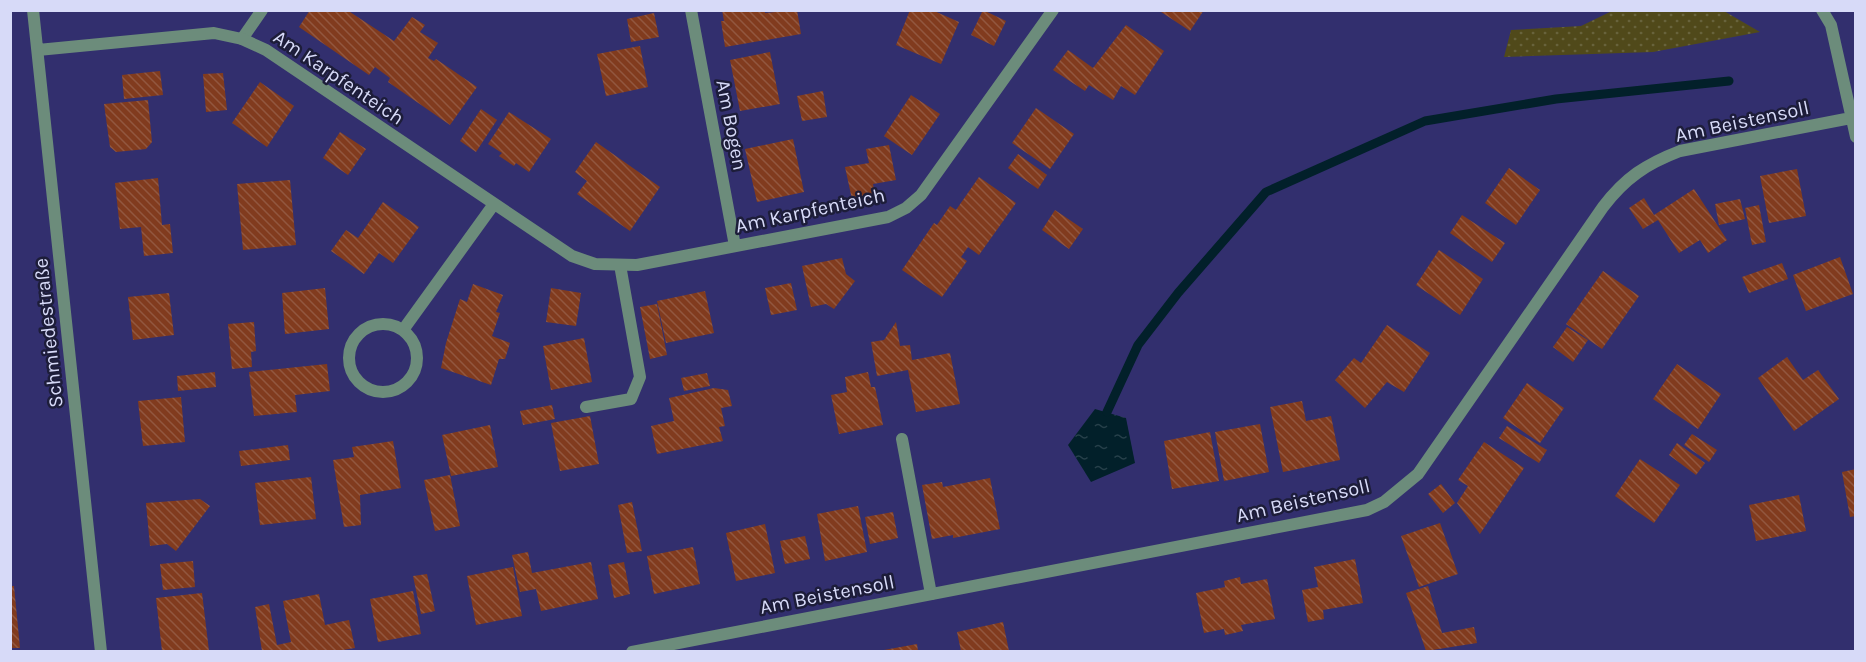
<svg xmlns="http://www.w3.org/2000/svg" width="1866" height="662" viewBox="0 0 1866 662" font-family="Karla,sans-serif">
	<defs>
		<pattern id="park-dots" width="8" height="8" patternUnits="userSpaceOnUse" patternTransform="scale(1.5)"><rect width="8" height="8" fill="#50491a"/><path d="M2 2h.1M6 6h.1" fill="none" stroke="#68633c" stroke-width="1.8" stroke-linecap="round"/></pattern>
		<pattern id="water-ripples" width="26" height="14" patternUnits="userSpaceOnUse" patternTransform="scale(1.5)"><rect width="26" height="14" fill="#02202a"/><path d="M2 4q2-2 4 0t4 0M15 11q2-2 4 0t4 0" fill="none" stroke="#26404a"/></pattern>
		<pattern id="building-back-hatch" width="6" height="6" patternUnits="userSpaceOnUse" patternTransform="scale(1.5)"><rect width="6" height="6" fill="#813b1e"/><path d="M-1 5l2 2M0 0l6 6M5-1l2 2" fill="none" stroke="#92573f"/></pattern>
	</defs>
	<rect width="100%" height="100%" fill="#322f6e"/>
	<!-- park -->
	<path fill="url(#park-dots)" d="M1612 11H1724L1760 32 1653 52 1504 57 1511 30 1581 26Z"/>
	<!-- water -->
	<path fill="url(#water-ripples)" d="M1095 409 1126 418 1135 463 1091 482 1068 445Z"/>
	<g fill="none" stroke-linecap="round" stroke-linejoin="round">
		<!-- stream -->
		<path stroke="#02202a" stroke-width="9" d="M1107 412 1138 345 1178 293 1266 192 1425 121 1556 99 1729 81"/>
	</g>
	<!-- building -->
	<path fill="url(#building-back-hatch)" d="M310 10H347L394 41 412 17 425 25 420 32 438 43 428 58 434 61 436 59 477 87 450 125 388 82 390 78 375 67 369 75 299 27Z
		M722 10H765V13L797 10 801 34 725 47 721 21H724Z
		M910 10H932L959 22 941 64 896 45Z
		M983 10 1006 21 994 46 971 35Z
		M1158 10H1204L1190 31Z
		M654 13 659 37 631 42 627 19Z
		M1126 25 1164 51 1135 95 1121 86 1113 100 1089 85 1085 91 1053 70 1068 50 1093 68Z
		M640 46 648 87 606 96 597 54Z
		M770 52 780 104 740 111 730 60Z
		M160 71 163 95 124 99 122 75Z
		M223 73 227 110 206 112 203 74Z
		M260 82 294 106 267 147 232 123Z
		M823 91 827 117 802 121 797 96Z
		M911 95 940 114 912 155 884 136Z
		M148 100 152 142 146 149 116 152 110 147 104 104Z
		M1036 108 1074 134 1050 169 1012 143Z
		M481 109 497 120 476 152 460 141Z
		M509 112 551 139 529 172 516 163 514 166 499 156 502 153 488 144Z
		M340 132 366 149 348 175 323 158Z
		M793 139 804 192 757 202 745 149Z
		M596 142 660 187 630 231 577 194 587 181 575 172Z
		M889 145 896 180 873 184 876 199 853 204 845 167 869 163 866 149Z
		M1018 154 1047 175 1038 189 1008 168Z
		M1509 168 1540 190 1516 225 1485 203Z
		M1797 169 1806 216 1769 223 1760 176Z
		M979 177 1016 203 979 255 968 247 961 257 967 261 942 297 902 270 934 223 937 225 950 206 956 210Z
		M158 178 162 225 170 224 173 253 144 256 141 227 120 229 115 183Z
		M290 180 296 245 243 250 237 184Z
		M1694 189 1727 240 1708 253 1700 240 1679 253 1658 220 1643 229 1629 208 1644 198 1654 215Z
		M1740 199 1745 219 1719 225 1715 204Z
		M383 202 419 227 393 263 379 253 364 274 331 251 346 230 358 238Z
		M1759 205 1766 242 1752 245 1745 208Z
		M1055 210 1083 229 1069 249 1042 230Z
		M1462 215 1505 243 1492 262 1450 233Z
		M1439 250 1483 279 1460 315 1416 285Z
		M1840 257 1853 294 1806 311 1793 275Z
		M842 258 846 274 855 281 834 309 826 304 811 307 802 266Z
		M1782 263 1788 279 1749 293 1742 277Z
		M1603 271 1639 296 1602 349 1566 324Z
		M791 283 797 310 771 315 765 288Z
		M473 284 503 295 496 312 500 313 492 336 510 343 505 359H499L491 385 441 368 446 343 460 299 467 302Z
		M325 288 329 329 285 334 282 293Z
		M551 288 581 293 576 326 546 322Z
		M705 291 714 333 666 343 657 301Z
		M169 293 174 335 133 340 128 297Z
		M657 304 667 355 650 359 640 307Z
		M254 322 256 351 251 352 252 367 232 369 228 324Z
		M896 322 900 346 910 345 912 360 950 353 960 404 916 412 908 370 877 376 871 342 884 340Z
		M1387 325 1430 353 1404 392 1387 382 1365 408 1335 380 1354 358 1361 363Z
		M1567 327 1588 340 1573 362 1553 347Z
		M584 338 592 382 551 390 543 346Z
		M1787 357 1803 380 1818 370 1839 399 1794 431 1758 378Z
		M327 364 330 391 295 395 297 412 254 416 249 372Z
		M1677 364 1721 394 1698 429 1653 399Z
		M215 372 216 387 178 391 177 376Z
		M868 372 871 387H875L883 425 839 434 831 395 847 392 845 377Z
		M707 373 710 386 684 391 681 378Z
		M1527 383 1564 408 1540 443 1503 418Z
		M714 388 728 390 732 406 721 408 725 426 719 427 723 441 657 454 651 426 674 421 669 398Z
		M181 397 185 442 143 446 138 401Z
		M1302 401 1306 421 1331 416 1340 460 1283 472 1270 407Z
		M552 405 555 419 523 425 520 411Z
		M590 416 599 464 560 471 551 423Z
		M1260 424 1269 472 1224 481 1215 432Z
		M490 425 498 467 451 476 442 435Z
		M1507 426 1547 450 1539 463 1499 438Z
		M1210 432 1219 481 1172 489 1164 441Z
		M1692 434 1717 450 1709 462 1684 445Z
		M393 441 401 488 360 495 361 525 344 527 333 460 354 457 352 447Z
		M1484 442 1524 468 1480 534 1457 503 1468 486 1458 480Z
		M1677 443 1705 463 1696 475 1669 455Z
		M288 445 290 460 241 466 239 451Z
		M1640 459 1680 485 1654 523 1615 496Z
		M1856 469V516L1850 517 1842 472Z
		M450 475 460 526 435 531 424 480Z
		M311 477 316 519 260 525 255 483Z
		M990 478 1000 529 953 538V535L932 539 922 485 942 482 943 487Z
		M1441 484 1455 503 1443 513 1428 494Z
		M1799 495 1806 531 1756 541 1749 505Z
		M200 499 210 506 176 551 167 544 150 546 146 503Z
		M632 502 642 551 627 553 618 505Z
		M858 506 867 552 825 561 817 514Z
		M893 512 898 538 870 544 865 517Z
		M1440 523 1458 574 1419 587 1401 536Z
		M765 524 775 573 736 581 726 533Z
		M805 536 810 559 785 564 780 541Z
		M693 547 700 584 654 594 647 556Z
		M528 552 532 573 591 562 598 599 541 611 536 589 520 592 512 555Z
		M1355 559 1363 603 1323 610 1324 619 1308 622 1302 590 1318 587 1314 567Z
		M193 561 195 587 163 590 160 564Z
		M624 562 630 594 614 598 608 565Z
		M513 567 522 616 476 625 467 576Z
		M427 574 435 611 421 614 413 576Z
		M1240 577 1241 584 1267 579 1275 619 1241 625 1243 631 1225 635 1224 629 1204 633 1196 593 1225 587 1224 581Z
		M10 586H14L20 648H10Z
		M1428 586 1442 633 1474 627 1477 643 1426 651 1406 593Z
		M413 591 421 634 378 642 370 599Z
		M202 593 209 651H162L156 598Z
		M319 594 325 625 349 620 355 648 337 651H262L255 607 269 604 277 645 291 642 283 601Z
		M1003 622 1009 651H961L957 632Z
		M917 644 918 651H884V650Z"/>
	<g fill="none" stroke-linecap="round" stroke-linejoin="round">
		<!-- lane -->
		<path stroke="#6c8c7b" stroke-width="12" d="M242 39 262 10
			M586 407 631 399 640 377 620 265
			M902 439 931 594"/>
		<!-- street -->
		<path stroke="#6c8c7b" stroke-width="12" d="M33 10 101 652
			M691 10 735 246
			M1822 10 1831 25 1856 137
			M38 50 214 33 242 39 266 50 572 256 595 264 637 265 888 217 906 208 921 195 1053 10
			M349 358a34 34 0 1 1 68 0a34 34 0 1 1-68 0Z
			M403 330 494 204
			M632 652 1367 510 1384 502 1418 474 1603 207C1625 178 1646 164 1680 151L1856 117"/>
	</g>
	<g text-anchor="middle" stroke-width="5" stroke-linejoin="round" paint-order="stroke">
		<!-- street labels -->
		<g font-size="20" fill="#d7daf8" stroke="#1d1d39">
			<text transform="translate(339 77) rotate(34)" y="7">Am Karpfenteich</text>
			<text transform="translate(1742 121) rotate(-12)" y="7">Am Beistensoll</text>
			<text transform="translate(732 125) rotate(79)" y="7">Am Bogen</text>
			<text transform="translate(810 210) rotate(-12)" y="7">Am Karpfenteich</text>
			<text transform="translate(48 333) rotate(-96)" y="7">Schmiedestraße</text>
			<text transform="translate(1303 500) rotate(-13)" y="7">Am Beistensoll</text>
			<text transform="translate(827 594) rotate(-11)" y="7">Am Beistensoll</text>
		</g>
	</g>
	<!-- border -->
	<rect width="1866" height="662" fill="none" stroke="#d7daf8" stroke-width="24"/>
</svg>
